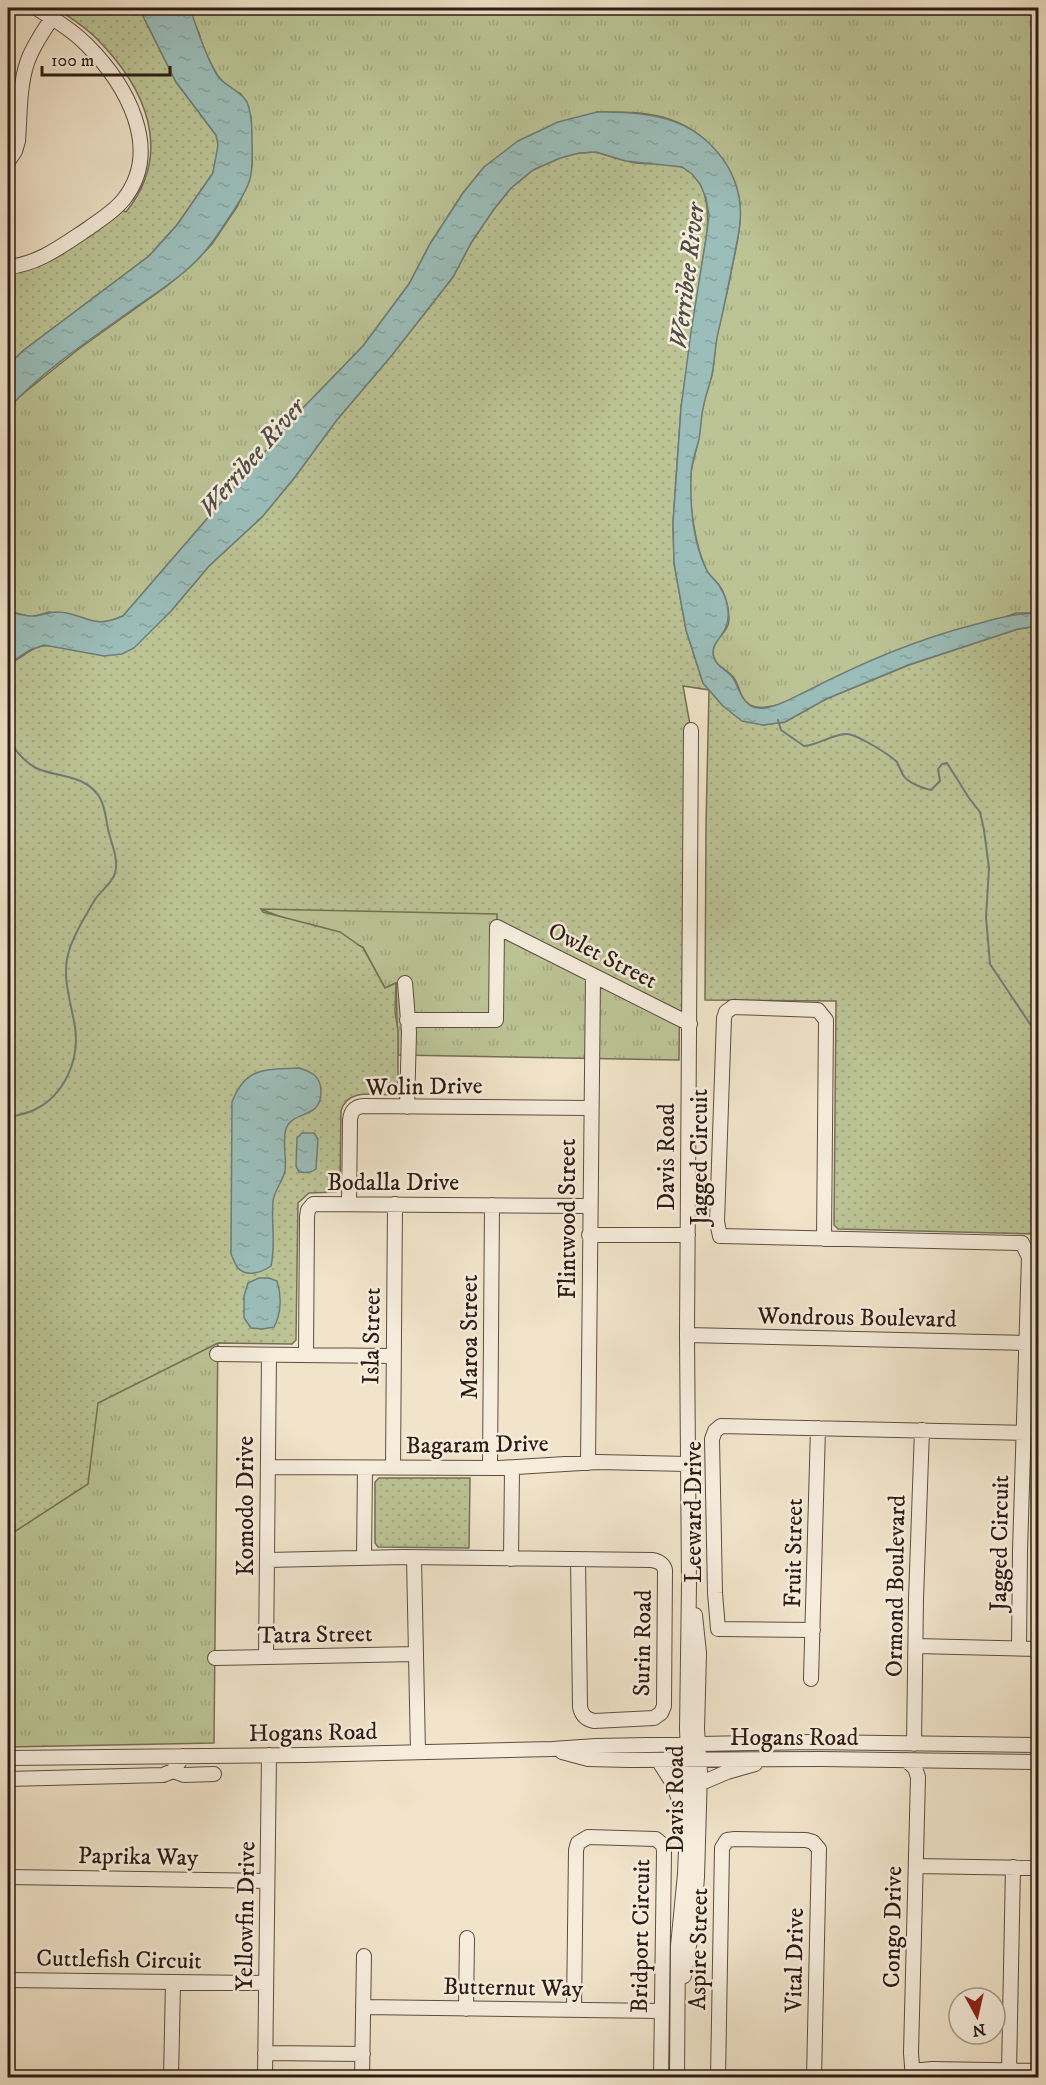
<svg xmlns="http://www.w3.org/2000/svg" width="1046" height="2085" viewBox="0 0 1046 2085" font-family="'IM FELL DW Pica',serif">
	<defs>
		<pattern id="grass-tufts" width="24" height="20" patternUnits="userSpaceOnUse" patternTransform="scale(1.5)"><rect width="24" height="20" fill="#bcc496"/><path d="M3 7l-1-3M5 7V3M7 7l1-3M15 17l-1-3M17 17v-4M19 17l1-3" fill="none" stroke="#a2a880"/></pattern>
		<pattern id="park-dots" width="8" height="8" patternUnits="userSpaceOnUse" patternTransform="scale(1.5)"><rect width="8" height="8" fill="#bcc496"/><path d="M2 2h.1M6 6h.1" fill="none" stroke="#a2a880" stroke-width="1.8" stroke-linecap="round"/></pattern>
		<pattern id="water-ripples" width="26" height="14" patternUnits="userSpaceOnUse" patternTransform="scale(1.5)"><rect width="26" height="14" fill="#9bbeba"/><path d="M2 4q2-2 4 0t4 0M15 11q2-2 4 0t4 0" fill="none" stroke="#86a39f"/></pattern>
	</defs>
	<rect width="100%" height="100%" fill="#f1e4ca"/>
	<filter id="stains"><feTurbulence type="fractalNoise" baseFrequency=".00333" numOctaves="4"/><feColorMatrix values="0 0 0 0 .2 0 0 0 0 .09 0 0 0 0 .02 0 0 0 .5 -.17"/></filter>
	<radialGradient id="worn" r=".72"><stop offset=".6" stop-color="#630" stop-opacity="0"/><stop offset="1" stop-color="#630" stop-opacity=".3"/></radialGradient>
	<!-- grass -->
	<path fill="url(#grass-tufts)" stroke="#747056" stroke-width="1.5" d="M187 8H1038V613H1016L781 704C772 706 759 710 750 705 740 699 740 687 734 678 727 668 712 666 713 651 714 638 729 633 729 619 729 608 725 593 719 585 715 580 710 576 707 571 695 547 688 500 691 473 692 463 696 452 698 442 700 430 701 418 703 406 705 396 709 386 712 375 715 362 714 348 717 335 722 314 727 294 731 273 735 251 742 227 740 205 739 191 733 179 726 167 697 115 651 111 597 112L484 167 463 193 430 244 409 284 363 346 302 409 123 616 110 621 97 623 49 612 32 617 8 611V409L19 397 80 348 167 286 194 263 212 244 237 207 249 181 252 165 251 117 241 94 226 86 218 76 203 49 199 33Z
		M707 232 691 332 683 686 679 1060 398 1055 396 983 385 988 363 947 260 909H222L214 1743 8 1747V664L104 656Z"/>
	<!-- park -->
	<path fill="url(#park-dots)" stroke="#747056" stroke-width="1.5" d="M56 8H139L176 82 216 135 219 145 213 173 177 225 149 256 24 350 8 365V271L122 210 126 212C174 152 146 88 96 38 84 26 69 17 56 8Z
		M596 152C609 156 622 161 636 163 651 165 668 162 682 167 707 177 709 210 707 232L681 408 673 523 674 563 686 630 703 683 723 706 763 725 785 722 826 699 909 665 1018 629 1038 626V1234L838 1229 834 1225 836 1001 705 1000 706 825 709 690 683 686 691 730 690 1024 497 927V914L261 909 263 912 340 932 363 948 385 988 396 983 395 1011 398 1031V1092L394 1095C375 1095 347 1088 341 1111L340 1188 336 1192 309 1193 298 1203 296 1340 292 1344 218 1343 98 1403 88 1484 11 1534 8 1540V664C31 654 31 642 60 647L171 611 209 566 262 517 295 477 336 421 392 355 453 277 471 243 494 209 511 188 533 170 560 158 579 153Z
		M379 1478H470L469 1548 378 1547 375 1543V1482Z"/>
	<!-- water -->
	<path fill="url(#water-ripples)" stroke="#6f7d78" stroke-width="1.5" d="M139 8H187L191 12C199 33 205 55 217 75 225 87 241 90 247 102 252 114 252 130 252 143 252 155 253 168 250 179 246 193 236 207 228 219 218 235 208 250 194 263 175 282 151 296 129 312 89 340 40 373 8 409V365L24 350 149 256 177 225 213 173 218 145 216 135 176 82Z
		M597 112C644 111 692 116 722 158 732 171 739 189 740 205 742 223 737 240 734 257 729 282 724 308 718 333 715 346 715 360 712 374 710 384 706 394 704 404 701 415 701 428 699 439 696 451 691 463 691 475 690 506 693 543 707 571 710 577 717 581 720 587 724 593 728 604 728 611 731 636 708 640 714 658 717 668 730 671 734 680 739 689 742 701 751 706 766 714 792 698 805 692 859 664 914 640 973 625 995 619 1015 613 1038 613V626L1018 629 908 665 826 699 785 722 763 725 742 721 723 706 709 690 703 683 686 630 674 563 673 523 681 408 691 332 707 232 709 215 706 198 700 184 692 174 682 167 626 161 596 152 579 153 560 158 533 170 511 188 494 209 471 243 453 277 392 355 336 421 295 477 262 517 209 566 171 611 134 648 122 654 104 656 44 645 30 650 8 664V611C15 613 23 616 31 616 40 617 49 611 59 612 87 614 91 630 123 616L302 409 363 346 409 284 430 244 463 193 484 167 518 141 558 122Z
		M299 1068C312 1072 321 1076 321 1092 321 1120 292 1110 286 1129 282 1142 287 1158 285 1171 283 1181 274 1191 273 1201 271 1223 276 1244 271 1266 262 1272 247 1278 238 1268 235 1265 233 1258 231 1254L232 1102C246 1066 265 1070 299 1068Z
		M302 1133H314L318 1139 316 1169C311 1173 305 1173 299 1172L296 1166 297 1138Z
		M259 1278H269L277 1281C282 1296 281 1314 274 1327L262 1329 251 1328 244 1318V1296L248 1283Z"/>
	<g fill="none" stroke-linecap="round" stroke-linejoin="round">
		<!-- stream -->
		<path stroke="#6f7d78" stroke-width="2" d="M778 720 781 730 804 746C819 745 834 733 848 734 859 736 889 754 897 762 899 766 901 771 903 775 908 783 922 788 931 790L940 781 938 769 942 764 947 763 969 798 980 812 984 830 989 868 986 917 990 964 1032 1027 1038 1051
			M8 739C15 750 24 762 36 768 58 778 86 774 100 798 106 809 106 822 109 833 112 845 119 861 115 873 113 882 101 891 96 898 88 911 73 937 69 951 61 976 71 1002 75 1027 80 1060 64 1096 34 1110 26 1114 16 1115 8 1118
			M1038 1052V1068"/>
		<!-- minor casing -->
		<g stroke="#5e4e42" stroke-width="16">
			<path id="minor" d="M9 160 15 151 18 141C20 116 19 87 27 63 32 47 43 32 52 18
				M8 267C39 264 63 245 89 228 101 219 115 211 124 199 163 149 126 84 87 45 72 30 54 19 36 8
				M405 983 409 1032 407 1107
				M407 1020H496L497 927 690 1024
				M349 1204 350 1120C351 1111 354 1107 363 1106L590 1108
				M589 1235H688
				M824 1239 826 1020 818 1010 733 1007 726 1012 724 1018 717 1222 720 1236 1022 1243 1029 1257 1020 1551 1019 1648
				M687 1335 1027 1343
				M217 1354 393 1356
				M306 1355 307 1217 308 1210 313 1204 590 1206
				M588 1463 593 976
				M268 1467 499 1468 598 1462 688 1464
				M393 1468 395 1204
				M490 1468 492 1205
				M364 1558 365 1468
				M414 1558 418 1752
				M511 1559 512 1468
				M267 1560 403 1557 652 1560C658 1561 663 1563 665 1570L664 1706 661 1713 654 1718 594 1721C586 1719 582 1716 580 1707L578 1559
				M813 1630 718 1629 715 1593 712 1439 715 1431 721 1426 1024 1433
				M917 1646 1038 1649
				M266 1657 269 1355
				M215 1658 415 1654
				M811 1679 818 1428
				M914 1744 916 1599 922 1430
				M562 1752 588 1759 629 1760 821 1759 1038 1762
				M8 1758 304 1755 552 1749 596 1746 810 1742 1038 1745
				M658 1760 672 1782 684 1812
				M906 1760 915 1768 918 1777 911 2053 913 2078
				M173 1771 184 1775 214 1774
				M8 1779 163 1775 173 1771 183 1756
				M699 1784 727 1772 755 1764
				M916 1866 1038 1868
				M8 1877 267 1881
				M684 1976 694 1916 697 1877 700 1772 697 1729 699 1653 695 1615
				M8 1980 266 1983
				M363 2007 662 2011
				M466 2009 467 1938
				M574 2010 576 1850 578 1843 588 1837 656 1839 663 1845 664 1851 661 2078
				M265 2053 363 2054
				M912 2071 932 2069 1038 2071
				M1009 2071 1013 1867
				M171 2078 173 1982
				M265 2078 269 1755
				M362 2078 364 1956
				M677 2078 678 1946 685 1874 689 1777 687 1729 689 1584 687 1335 691 730
				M718 2078 722 1848 727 1840 735 1839 806 1840 813 1842 819 1849 814 2078"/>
		</g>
		<!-- minor -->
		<use href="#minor" stroke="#f6eddd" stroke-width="14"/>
	</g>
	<g text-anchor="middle" stroke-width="5" stroke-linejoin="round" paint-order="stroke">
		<!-- street labels -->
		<g font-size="24" fill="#2d1c15" stroke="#f6eddd">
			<text transform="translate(603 955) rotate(27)" y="8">Owlet Street</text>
			<text transform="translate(424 1086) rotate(-1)" y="8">Wolin Drive</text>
			<text transform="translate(666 1157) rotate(-90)" y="8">Davis Road</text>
			<text transform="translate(699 1157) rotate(-90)" y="8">Jagged Circuit</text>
			<text x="393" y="1190">Bodalla Drive</text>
			<text transform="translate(567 1219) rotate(-90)" y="8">Flintwood Street</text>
			<text transform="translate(857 1317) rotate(1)" y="8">Wondrous Boulevard</text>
			<text transform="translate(371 1336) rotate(-89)" y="8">Isla Street</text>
			<text transform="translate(469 1337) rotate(-90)" y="8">Maroa Street</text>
			<text transform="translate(477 1444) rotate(-1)" y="8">Bagaram Drive</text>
			<text transform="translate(245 1506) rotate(-90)" y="8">Komodo Drive</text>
			<text transform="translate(693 1512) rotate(-90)" y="8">Leeward Drive</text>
			<text transform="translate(999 1543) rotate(-89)" y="8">Jagged Circuit</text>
			<text transform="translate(793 1553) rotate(-89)" y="8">Fruit Street</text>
			<text transform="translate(895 1586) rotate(-89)" y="8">Ormond Boulevard</text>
			<text transform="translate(315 1634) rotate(-1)" y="8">Tatra Street</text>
			<text transform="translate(642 1643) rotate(-89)" y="8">Surin Road</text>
			<text transform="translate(313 1732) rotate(-1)" y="8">Hogans Road</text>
			<text x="794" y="1745">Hogans Road</text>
			<text transform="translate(675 1799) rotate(-90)" y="8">Davis Road</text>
			<text transform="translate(138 1856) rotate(1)" y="8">Paprika Way</text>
			<text transform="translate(245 1916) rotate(-89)" y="8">Yellowfin Drive</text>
			<text transform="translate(892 1927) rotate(-89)" y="8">Congo Drive</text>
			<text transform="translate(640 1936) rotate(-89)" y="8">Bridport Circuit</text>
			<text transform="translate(698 1949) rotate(-89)" y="8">Aspire Street</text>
			<text transform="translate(119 1959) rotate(1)" y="8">Cuttlefish Circuit</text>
			<text transform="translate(794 1960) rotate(-89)" y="8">Vital Drive</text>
			<text transform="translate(513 1987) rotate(1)" y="8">Butternut Way</text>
		</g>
		<!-- water labels -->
		<g font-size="26" font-style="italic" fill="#4e4d47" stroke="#f6eddd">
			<text transform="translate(686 276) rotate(-83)" y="9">Werribee River</text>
			<text transform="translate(251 457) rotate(-49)" y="9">Werribee River</text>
		</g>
	</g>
	<!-- margin -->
	<rect width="1046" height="2085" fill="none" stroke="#f1e4ca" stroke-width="30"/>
	<rect x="9" y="9" width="1028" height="2067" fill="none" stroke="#2d1c15" stroke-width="3"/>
	<rect x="15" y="15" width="1016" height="2055" fill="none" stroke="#2d1c15" stroke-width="1.5"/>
	<!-- north arrow -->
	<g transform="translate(977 2016) rotate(172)"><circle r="28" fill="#f6eddd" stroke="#a6998d" stroke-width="1.5"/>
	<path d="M0-4.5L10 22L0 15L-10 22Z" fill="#8f2418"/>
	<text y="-9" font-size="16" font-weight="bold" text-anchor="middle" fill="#2d1c15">N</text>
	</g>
	<!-- scale -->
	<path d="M42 66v9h128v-9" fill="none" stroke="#2d1c15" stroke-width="3"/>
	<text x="51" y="66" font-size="18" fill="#2d1c15" stroke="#f6eddd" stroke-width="4.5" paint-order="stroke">100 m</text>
	<rect width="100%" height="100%" filter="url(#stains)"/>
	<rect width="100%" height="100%" fill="url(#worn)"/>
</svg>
